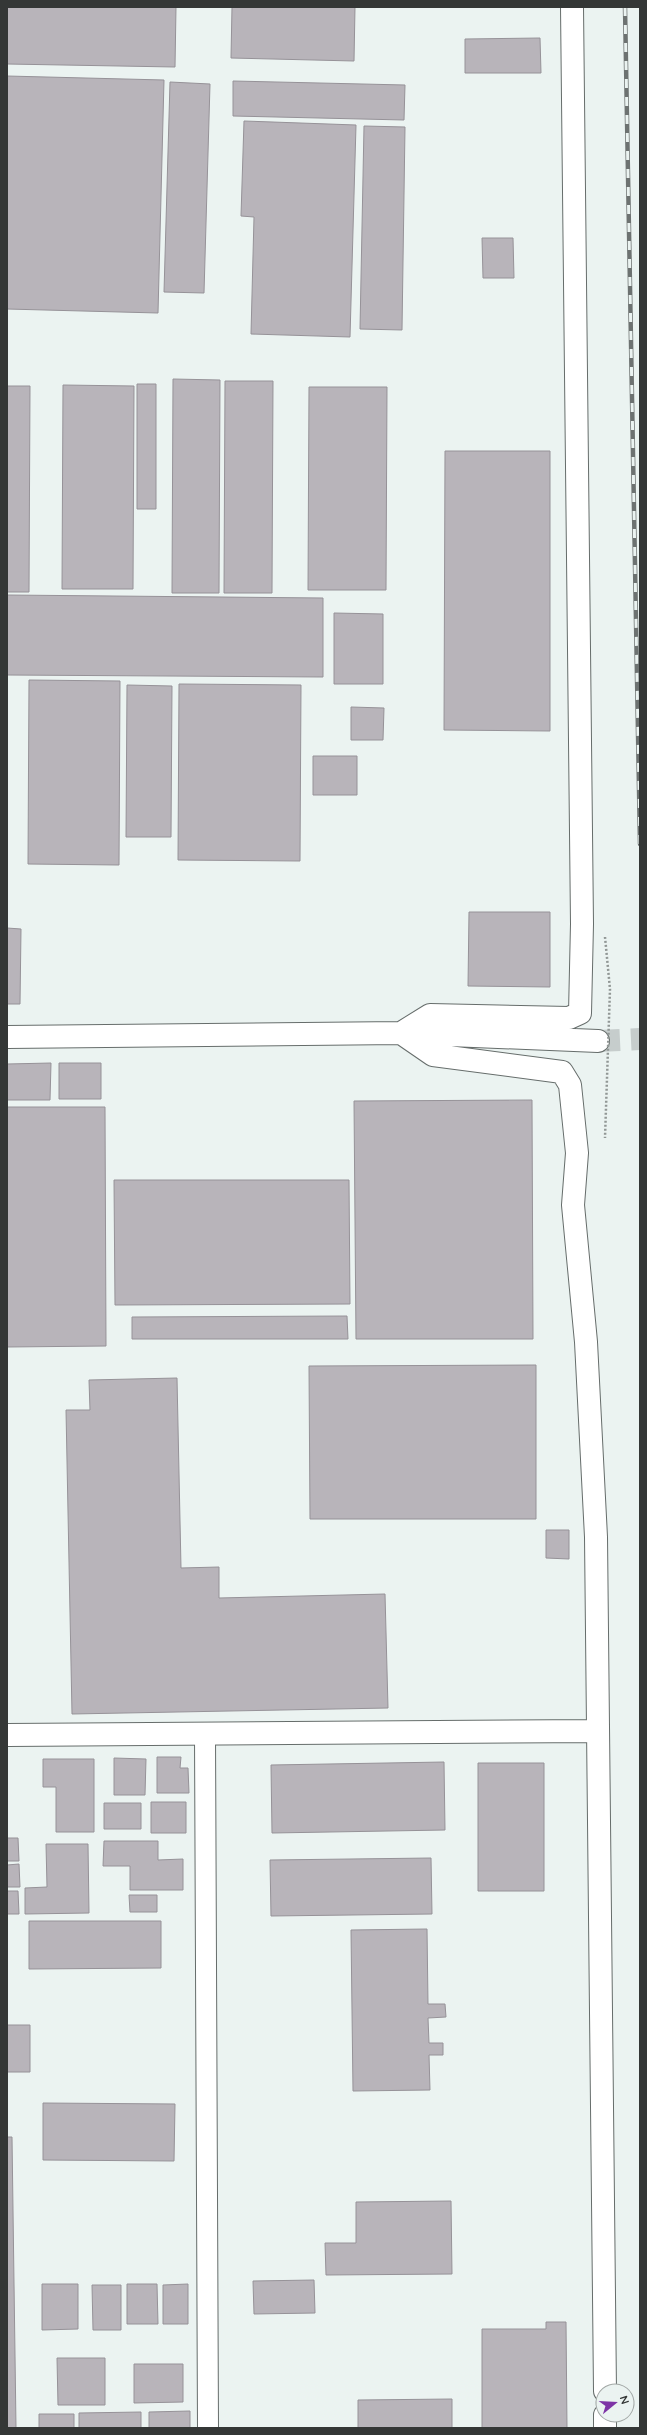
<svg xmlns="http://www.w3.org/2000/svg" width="647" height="2435" viewBox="0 0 647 2435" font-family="Quicksand,sans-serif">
	<rect width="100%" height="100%" fill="#ebf3f1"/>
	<!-- building -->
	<path fill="#b8b4ba" stroke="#969298" d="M7 7H176L175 67 7 64Z
		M232 7H355L354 61 231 58Z
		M540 38 541 73H465V39Z
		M7 76 164 80 158 313 7 309Z
		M233 81 405 85 404 120 233 116Z
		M170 82 210 84 204 293 164 292Z
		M244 121 356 125 350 337 251 334 254 217 241 216Z
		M364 126 405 127 402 330 360 329Z
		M482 238H513L514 278H483Z
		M173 379 220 380 219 593H172Z
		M225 381H273L272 593H224Z
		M137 384H156V509H137Z
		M63 385 134 386 133 589H62Z
		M7 386H30L29 592H7Z
		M309 387H387L386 590H308Z
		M445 451H550V731L444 730Z
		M7 595 323 598V677L7 675Z
		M334 613 383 614V684H334Z
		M29 680 120 681 119 865 28 864Z
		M179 684 301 685 300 861 178 860Z
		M127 685 172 686 171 837H126Z
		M351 707 384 708 383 740H351Z
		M313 756H357V795H313Z
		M469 912H550V987L468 986Z
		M7 928 21 929 20 1004H7Z
		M51 1063 50 1100H7V1064Z
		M59 1063H101V1099H59Z
		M532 1100 533 1339H356L354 1101Z
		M7 1107H105L106 1346 7 1347Z
		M114 1180H349L350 1304 115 1305Z
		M347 1316 348 1339H132V1317Z
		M536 1365V1519H310L309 1366Z
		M177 1378 181 1568 219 1567V1598L385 1594 388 1708 72 1714 66 1410H90L89 1380Z
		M546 1530H569V1559L546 1558Z
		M157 1757H181L180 1768H188L189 1793H157Z
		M114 1758 146 1759 145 1795H114Z
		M43 1759H94V1832H56V1787H43Z
		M444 1762 445 1830 272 1833 271 1765Z
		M478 1763H544V1891H478Z
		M151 1802H186V1833H151Z
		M104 1803H141V1829H104Z
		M7 1838H18L19 1861H7Z
		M104 1841H158V1860L183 1859V1890H130V1866H103Z
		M46 1844H88L89 1913 25 1914V1888L47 1887Z
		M431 1858 432 1914 271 1916 270 1860Z
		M19 1864 20 1887H7V1865Z
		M7 1891H18L19 1914H7Z
		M129 1895H157V1912H130Z
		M29 1921H161V1968L29 1969Z
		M427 1929 428 2004H445L446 2017 428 2018 429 2043H443V2055H429L430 2090 353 2091 351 1930Z
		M7 2025H30V2072H7Z
		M43 2103 175 2104 174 2161 43 2160Z
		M7 2137H12L16 2428H7Z
		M451 2201 452 2274 326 2275 325 2243H356V2202Z
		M314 2280 315 2313 254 2314 253 2281Z
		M42 2284H78V2329L42 2330Z
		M127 2284H157L158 2324H127Z
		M188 2284V2324H163V2285Z
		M92 2285H121V2330H93Z
		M546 2322H566L567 2428H482V2329H546Z
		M57 2358H105V2405H58Z
		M134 2364H183V2402L134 2403Z
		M452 2399V2428H358V2400Z
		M190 2411V2428H149V2412Z
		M141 2412V2428H79V2413Z
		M39 2414H74V2428H39Z"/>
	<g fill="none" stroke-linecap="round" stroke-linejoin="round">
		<!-- street-tunnel -->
		<path stroke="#c6cdcc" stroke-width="22" stroke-dasharray="22 11" stroke-linecap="butt" d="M598 1041 640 1039"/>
		<!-- lane casing -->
		<g stroke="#666d6b" stroke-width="22">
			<path id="lane" d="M205 1734 208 2428"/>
		</g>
		<!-- street casing -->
		<g stroke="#666d6b" stroke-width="24">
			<path id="street" d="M572 7 582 924 580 1013 569 1018 430 1015 401 1033 433 1055 562 1072 570 1085 577 1153 573 1205 586 1342 596 1537 605 2391
				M7 1037 401 1033 598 1041
				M7 1735 598 1731
				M605 2415V2428"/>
		</g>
		<!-- lane -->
		<use href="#lane" stroke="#fff" stroke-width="20"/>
		<!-- street -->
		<use href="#street" stroke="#fff" stroke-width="22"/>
		<!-- rail casing -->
		<g stroke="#6d7271" stroke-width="4.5">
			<path id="rail" d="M625 7 640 844"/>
		</g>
		<!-- rail -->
		<use href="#rail" stroke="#ebf3f1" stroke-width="3" stroke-dasharray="9" stroke-linecap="butt"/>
		<!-- path-bridge -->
		<path stroke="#919795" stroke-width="2.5" stroke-dasharray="2 2" stroke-linecap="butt" d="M605 937 610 989 605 1138"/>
	</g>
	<!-- border -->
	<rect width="647" height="2435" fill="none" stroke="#343736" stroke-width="16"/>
	<!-- north arrow -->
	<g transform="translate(615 2403) rotate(72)"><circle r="19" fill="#ebf3f1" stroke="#a2a8a6"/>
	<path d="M0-3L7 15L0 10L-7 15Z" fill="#7e34a6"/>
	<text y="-6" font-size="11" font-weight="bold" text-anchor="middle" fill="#343736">N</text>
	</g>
</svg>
